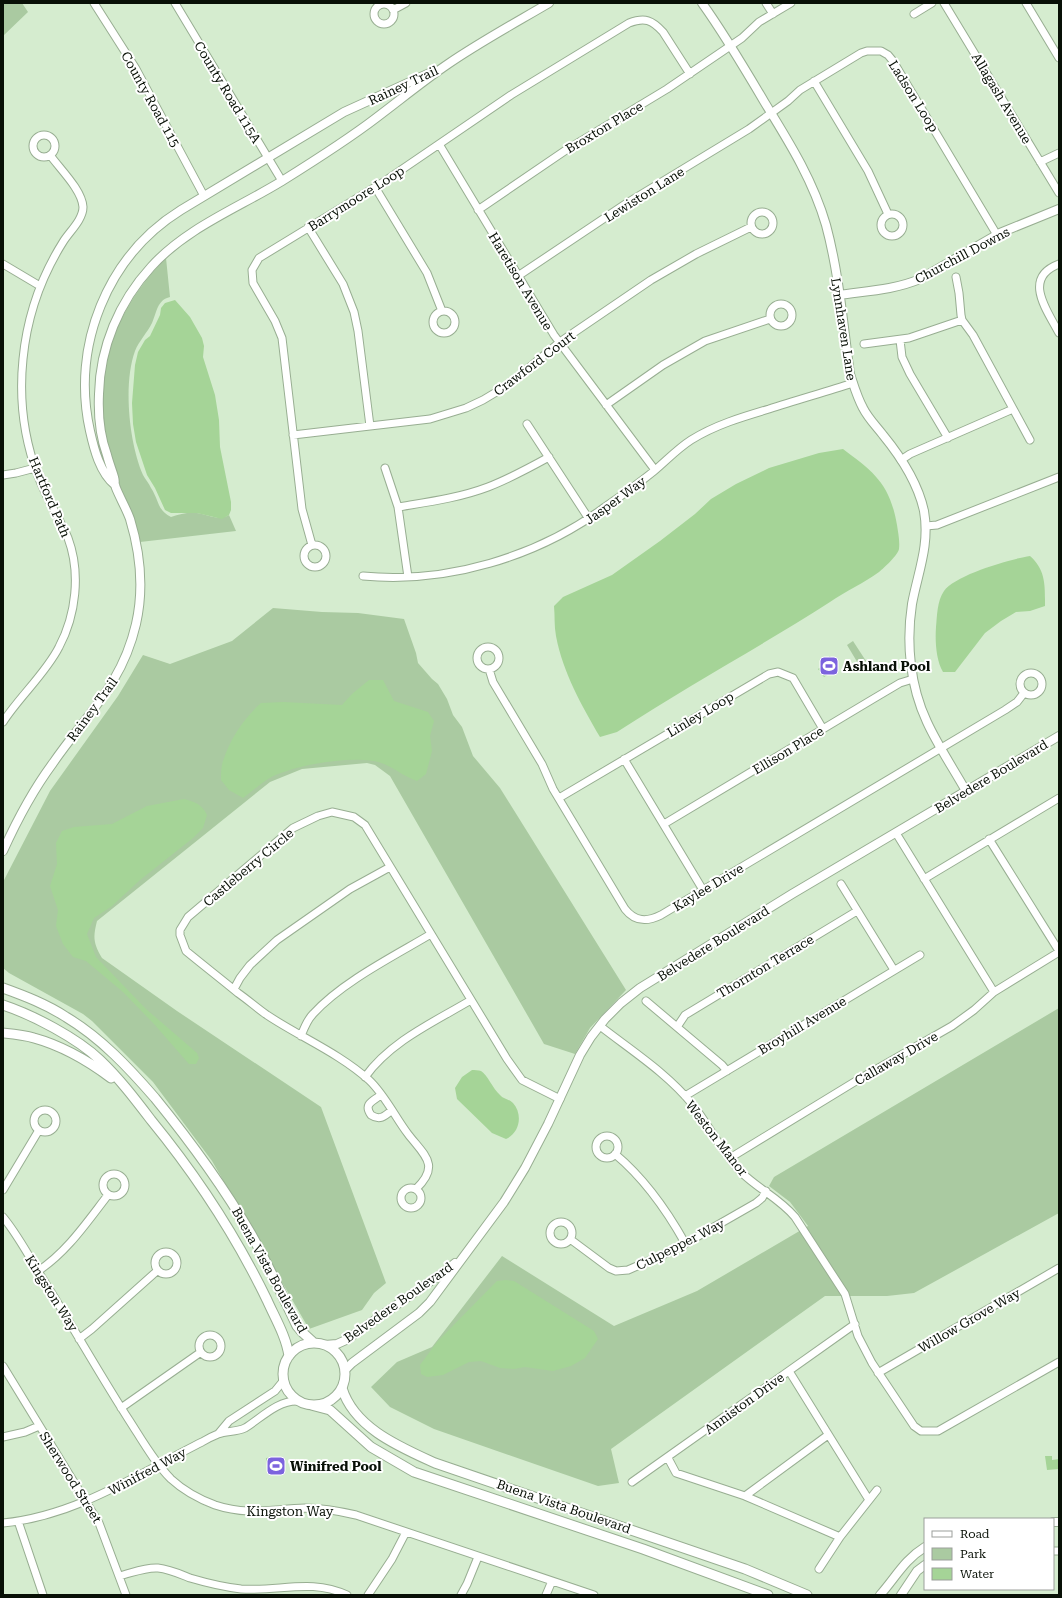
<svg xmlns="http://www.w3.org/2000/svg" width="1062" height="1598" viewBox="0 0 1062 1598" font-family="'Roboto Serif',serif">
	<rect width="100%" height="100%" fill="#d5eccf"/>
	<!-- green -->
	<path fill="#aacaa1" d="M3 3H22L28 12 3 36Z
		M166 258 170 297C157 300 157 312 152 323 147 333 139 341 135 351 123 384 129 443 143 475 145 479 149 483 151 488 159 500 157 510 171 517 180 514 188 512 197 513 209 515 218 521 229 515L236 531 140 542C137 532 135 522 131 512 128 504 122 496 120 487 117 472 109 455 106 438 92 369 117 307 166 258Z
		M273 608 322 612 358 613 404 619 416 653 418 663 432 679 438 684 447 699 453 715 462 727 473 756 500 788 626 990 590 1028 575 1054 544 1044 390 776 375 765 367 763 302 769 270 782 97 921C93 937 93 943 102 958L177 1011 321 1107 386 1283 374 1293 362 1310 309 1329 212 1161 153 1082 92 1021 83 1014 9 973 3 968V882L50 791 118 696 143 655 170 664 232 641Z
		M853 641 866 661 859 665 847 645Z
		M1059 1008V1213L914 1293 887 1296H825L611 1449 619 1483 598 1486 434 1429 390 1407 371 1387 397 1362 432 1347 502 1256 614 1326 697 1291 808 1226 790 1202 769 1186 774 1177Z"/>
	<!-- water -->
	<path fill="#a5d497" d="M175 300 190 317 202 338 204 346 203 357 215 395 219 420 220 447 231 502V510L229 515 222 519 197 513H171L165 510 155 488 147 475 136 442 133 424 132 403 135 365 138 352 145 340 150 336 160 315 161 308 165 303Z
		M843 449C874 472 890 484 897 525 898 532 900 541 899 549 898 555 884 568 879 572 864 583 846 591 830 602 760 647 687 686 617 732L600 737C582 706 563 673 556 636 554 626 555 616 554 606L563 597 612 575 660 541 695 514 711 499 736 484 769 468 819 453Z
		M1030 556C1046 570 1045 586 1045 606L1030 611 1016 612 1001 621 985 633 955 672H943C936 660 935 641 936 627 937 616 937 601 944 591 955 575 1010 559 1030 556Z
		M830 656 838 669 824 677 818 669 827 663 825 660Z
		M369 680H383L394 701 428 712 434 721 430 736 432 751 426 774 417 781C405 777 396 769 384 764 359 753 291 765 268 779 259 785 251 792 243 798L229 790 221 780C221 774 221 767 223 761 230 739 244 718 261 703L283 702 342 705 352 694Z
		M184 799C195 802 202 804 207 815L203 828 193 838 140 880 112 906 94 918 87 934 96 957 146 1009 197 1053 199 1058 196 1064H189L154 1024 123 992 86 961 73 957 63 944 56 926 58 910 50 886 57 864 56 843 62 831 74 827 112 824 147 806Z
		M472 1070C474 1070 479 1070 481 1071 487 1074 493 1089 500 1095 503 1099 509 1099 513 1103 523 1114 520 1133 506 1139L492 1133 457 1099 455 1088 462 1077Z
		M506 1280 514 1281 594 1331 598 1339 585 1358 571 1366 553 1371 525 1367 514 1369 500 1368 481 1361 469 1362 443 1375 427 1377 421 1374 420 1365 437 1342 493 1285 497 1281Z
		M1045 1456H1052V1460L1059 1459V1469L1047 1470Z
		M273 1457 274 1461 284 1460 285 1470 268 1472 266 1458Z"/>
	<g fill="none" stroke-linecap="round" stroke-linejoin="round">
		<!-- minor casing -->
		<g stroke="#98ae92" stroke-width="9">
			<path id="minor" d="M94 3 136 69 204 196
				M175 3 282 181
				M766 3 773 14
				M944 3 1059 193
				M1026 3 1059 58
				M374 14a10 10 0 1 1 20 0a10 10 0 1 1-20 0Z
				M393 10 406 3
				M914 14 932 3
				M814 81 868 171 888 214
				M33 146a11 11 0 1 1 22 0a11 11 0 1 1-22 0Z
				M439 144 554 335 655 470
				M1040 162 1059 153
				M375 187 427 273 442 311
				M478 210 566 150 667 89 742 38 759 22 791 3
				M751 223a11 11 0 1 1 22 0a11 11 0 1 1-22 0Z
				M881 225a11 11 0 1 1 22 0a11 11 0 1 1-22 0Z
				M308 227 343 284 354 312 358 331 370 426
				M3 264 40 286
				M1059 264C1022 278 1047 310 1059 333
				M518 276 627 203 749 129 788 101 800 90 861 53 867 51H881L888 55 893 61 997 235
				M956 277 959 293 961 315 962 320 973 335 1030 440
				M770 315a11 11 0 1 1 22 0a11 11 0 1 1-22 0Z
				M433 322a11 11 0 1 1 22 0a11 11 0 1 1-22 0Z
				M900 340 902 357 910 374 948 438
				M864 344 909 338 962 320
				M606 405 663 365 705 341 770 319
				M527 424 589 519
				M293 435 430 419 466 408 483 400 508 385 560 342 651 280 696 254 751 227
				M901 460 910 454 1013 409
				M385 468 398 507 408 577
				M3 475 16 473 35 468
				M398 507C428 502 459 498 488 487 509 479 529 468 549 457
				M926 526 937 525 1059 477
				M304 556a11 11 0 1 1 22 0a11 11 0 1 1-22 0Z
				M312 545 302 509 282 338 275 321 253 283 252 270 259 258 385 181 511 95 629 23C645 17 652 20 663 32L690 74
				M363 576C447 584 537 557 605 507 621 496 638 484 654 471 666 461 677 449 691 440 715 425 742 417 769 409 797 400 825 392 853 383
				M477 658a11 11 0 1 1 22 0a11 11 0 1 1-22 0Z
				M489 669 493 682 542 764 553 789 625 909C635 922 647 922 661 915L1005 710 1017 702 1024 693
				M1020 684a11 11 0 1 1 22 0a11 11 0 1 1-22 0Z
				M3 722C19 697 46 673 59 647 76 615 81 573 68 538 59 517 46 498 38 476 24 439 19 398 23 359 27 318 41 277 63 242 69 232 83 220 83 207 82 190 60 169 50 155
				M624 759 703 890
				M559 798 769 674 778 672 793 678 823 729
				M664 824 873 699 900 683 913 679
				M896 833 994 992
				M989 839 1059 951
				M924 879 1059 798
				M841 884 894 970
				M234 989 240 978 250 965 277 940 350 889 390 867
				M646 1001 722 1065 727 1071
				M600 1026C632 1051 667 1073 693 1105 710 1127 722 1152 741 1172 758 1189 779 1198 795 1217L845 1294 858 1336 872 1363 914 1426 921 1431H938L1059 1362
				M677 1027 685 1015 857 911
				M301 1036C304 1028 307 1020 313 1014 342 982 394 956 431 934
				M365 1077C391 1041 434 1022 471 1000
				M381 1095C373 1101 363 1104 371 1115 380 1121 385 1116 392 1110
				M685 1096 920 955
				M34 1121a11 11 0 1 1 22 0a11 11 0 1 1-22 0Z
				M596 1147a11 11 0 1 1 22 0a11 11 0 1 1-22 0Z
				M615 1154C645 1179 666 1209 685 1243
				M730 1158 856 1081 952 1026 974 1010 994 992 1059 952
				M103 1185a11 11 0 1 1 22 0a11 11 0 1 1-22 0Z
				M401 1198a10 10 0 1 1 20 0a10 10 0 1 1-20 0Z
				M416 1189C441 1165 424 1155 408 1134 395 1117 385 1095 369 1080 339 1053 300 1037 267 1015 257 1008 248 1000 238 993 221 979 203 965 186 951L180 935V930L188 917 293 828 318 816 332 812 354 817 365 825 507 1059 522 1080 560 1099
				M3 1190 39 1130
				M3 1217C17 1234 28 1254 39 1273 70 1321 98 1372 129 1420 142 1440 154 1462 171 1479 184 1491 199 1499 215 1505 248 1516 272 1509 305 1508 322 1508 339 1511 356 1515L594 1595
				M550 1233a11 11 0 1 1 22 0a11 11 0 1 1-22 0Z
				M570 1239 609 1268 616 1271 628 1270 674 1250 756 1203 762 1198 766 1191
				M155 1263a11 11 0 1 1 22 0a11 11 0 1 1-22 0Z
				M38 1271C67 1252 87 1222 108 1195
				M199 1346a11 11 0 1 1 22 0a11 11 0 1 1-22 0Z
				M79 1339 92 1329 157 1271
				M3 1366 99 1523 126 1595
				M789 1371 869 1500
				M878 1373 1059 1268
				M121 1408 201 1352
				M219 1433 229 1421 275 1391 284 1380
				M3 1437 25 1432 39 1426
				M668 1458 676 1473 745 1496 840 1537
				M632 1482 855 1324
				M745 1496 828 1435
				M18 1521 43 1595
				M3 1523C76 1516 138 1474 202 1442 207 1439 213 1436 218 1434 227 1431 236 1432 245 1428 261 1418 278 1400 298 1401
				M1053 1551H1059
				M819 1569 840 1537 877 1490
				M119 1576C132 1573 145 1567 158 1568 169 1569 180 1574 190 1578 207 1583 224 1587 241 1589 279 1592 311 1578 347 1595
				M368 1595 392 1559 406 1532
				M461 1595 467 1584 478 1557
				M546 1595 552 1581"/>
		</g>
		<!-- tertiary casing -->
		<g stroke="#98ae92" stroke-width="10">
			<path id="tertiary" d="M702 3C725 35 745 69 765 103 789 142 813 180 826 225 839 273 843 324 850 374 854 386 857 397 863 408 868 418 876 426 883 435 901 457 918 483 924 511 930 545 918 572 912 604 906 643 910 686 927 722 938 746 953 768 966 791
				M839 295C866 291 894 290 920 279L1000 233 1059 209
				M115 485C100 473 94 449 90 431 71 346 107 256 181 210L344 112 434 71
				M3 851C17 820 33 790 53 763 86 715 122 685 136 624 144 589 140 552 130 519 126 508 120 498 116 488 113 480 116 485 114 477 112 470 109 463 107 455 100 436 98 415 99 394 100 347 119 302 151 267 186 228 238 208 282 181 314 161 346 141 376 118 400 100 423 81 448 64 480 42 515 23 549 3
				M325 1345 337 1344 346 1340 444 1272 455 1263
				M345 1370 352 1363 419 1313 430 1302 504 1202 525 1168 548 1124 580 1055 591 1037 605 1019 621 1003 640 988 792 894 1059 736
				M1053 1522H1059
				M880 1595C896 1577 904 1560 925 1547
				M901 1595 917 1571 925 1565"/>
		</g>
		<!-- secondary casing -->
		<g stroke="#98ae92" stroke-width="11">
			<path id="secondary" d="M3 988C25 996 46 1004 66 1017 101 1038 129 1068 155 1098 190 1141 223 1186 251 1234 268 1264 282 1295 297 1326L302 1332 314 1343
				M3 1005C33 1015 77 1038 100 1060 119 1078 135 1099 151 1120 196 1175 236 1236 267 1300 275 1318 286 1336 289 1356
				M3 1033C13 1034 24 1035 34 1038 63 1046 87 1060 111 1078
				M283 1374a31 31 0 1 1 62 0a31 31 0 1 1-62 0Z
				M342 1388C354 1428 400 1447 435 1463L745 1569 807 1595
				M311 1405 330 1410 371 1447 414 1472 643 1549 768 1595"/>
		</g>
		<!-- minor -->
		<use href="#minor" stroke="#fff" stroke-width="7"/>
		<!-- tertiary -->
		<use href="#tertiary" stroke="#fff" stroke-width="8"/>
		<!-- secondary -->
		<use href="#secondary" stroke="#fff" stroke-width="9"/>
	</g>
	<!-- icons -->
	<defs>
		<g id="stadium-square" transform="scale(1)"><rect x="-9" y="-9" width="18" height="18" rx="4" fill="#7c63de" stroke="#fff"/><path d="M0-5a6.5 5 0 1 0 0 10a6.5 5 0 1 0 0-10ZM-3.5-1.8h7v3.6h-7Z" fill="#fff"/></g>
	</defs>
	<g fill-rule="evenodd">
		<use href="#stadium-square" x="829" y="666"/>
		<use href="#stadium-square" x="276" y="1466"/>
	</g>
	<g text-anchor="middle" stroke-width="4" stroke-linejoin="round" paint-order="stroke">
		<!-- street labels -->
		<g font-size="13" fill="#081006" stroke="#fff">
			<text transform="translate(403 85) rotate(-25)" y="5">Rainey Trail</text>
			<text transform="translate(228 92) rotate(59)" y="5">County Road 115A</text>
			<text transform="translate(914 96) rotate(58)" y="5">Ladson Loop</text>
			<text transform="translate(1002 98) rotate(59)" y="5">Allagash Avenue</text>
			<text transform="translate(151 99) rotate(61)" y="5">County Road 115</text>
			<text transform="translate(604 127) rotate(-31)" y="5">Broxton Place</text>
			<text transform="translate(644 194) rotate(-32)" y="5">Lewiston Lane</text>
			<text transform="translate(356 198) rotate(-32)" y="5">Barrymoore Loop</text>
			<text transform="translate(962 255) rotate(-28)" y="5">Churchill Downs</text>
			<text transform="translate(521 281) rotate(59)" y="5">Haretison Avenue</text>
			<text transform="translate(844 329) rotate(81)" y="5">Lynnhaven Lane</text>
			<text transform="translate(534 363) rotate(-37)" y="5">Crawford Court</text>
			<text transform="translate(50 497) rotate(67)" y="5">Hartford Path</text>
			<text transform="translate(615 500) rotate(-36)" y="5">Jasper Way</text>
			<text transform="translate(92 709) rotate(-54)" y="5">Rainey Trail</text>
			<text transform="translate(700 714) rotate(-31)" y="5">Linley Loop</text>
			<text transform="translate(788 750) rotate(-31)" y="5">Ellison Place</text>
			<text transform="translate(991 776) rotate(-31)" y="5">Belvedere Boulevard</text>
			<text transform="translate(248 867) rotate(-40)" y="5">Castleberry Circle</text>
			<text transform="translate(708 887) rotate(-31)" y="5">Kaylee Drive</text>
			<text transform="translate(713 943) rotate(-32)" y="5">Belvedere Boulevard</text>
			<text transform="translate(765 966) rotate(-31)" y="5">Thornton Terrace</text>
			<text transform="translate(802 1025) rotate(-31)" y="5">Broyhill Avenue</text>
			<text transform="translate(896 1058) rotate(-30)" y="5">Callaway Drive</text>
			<text transform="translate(717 1138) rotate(52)" y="5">Weston Manor</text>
			<text transform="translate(680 1244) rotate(-27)" y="5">Culpepper Way</text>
			<text transform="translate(270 1270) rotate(61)" y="5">Buena Vista Boulevard</text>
			<text transform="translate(52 1293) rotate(58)" y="5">Kingston Way</text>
			<text transform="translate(398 1302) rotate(-35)" y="5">Belvedere Boulevard</text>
			<text transform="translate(969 1320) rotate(-30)" y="5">Willow Grove Way</text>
			<text transform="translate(744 1403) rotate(-36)" y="5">Anniston Drive</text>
			<text transform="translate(147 1471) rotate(-28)" y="5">Winifred Way</text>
			<text transform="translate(71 1477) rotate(58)" y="5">Sherwood Street</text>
			<text transform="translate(564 1506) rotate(19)" y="5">Buena Vista Boulevard</text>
			<text x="290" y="1516">Kingston Way</text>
		</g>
		<!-- poi labels -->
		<g font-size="13" font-weight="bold" fill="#081006" stroke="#fff" text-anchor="start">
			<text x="843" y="671">Ashland Pool</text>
			<text x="290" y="1471">Winifred Pool</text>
		</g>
	</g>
	<!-- border -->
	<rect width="1062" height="1598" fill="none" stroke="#081006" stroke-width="8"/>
	<!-- legend -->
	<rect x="924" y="1518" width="130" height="72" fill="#ffffff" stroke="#9c9f9b"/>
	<rect x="932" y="1531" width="20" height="6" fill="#ffffff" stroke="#9c9f9b"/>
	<text x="960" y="1538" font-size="12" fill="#081006">Road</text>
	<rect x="932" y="1548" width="20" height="12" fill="#aacaa1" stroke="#9c9f9b"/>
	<text x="960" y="1558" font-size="12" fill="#081006">Park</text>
	<rect x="932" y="1568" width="20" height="12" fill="#a5d497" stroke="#9c9f9b"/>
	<text x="960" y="1578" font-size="12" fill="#081006">Water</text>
</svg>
